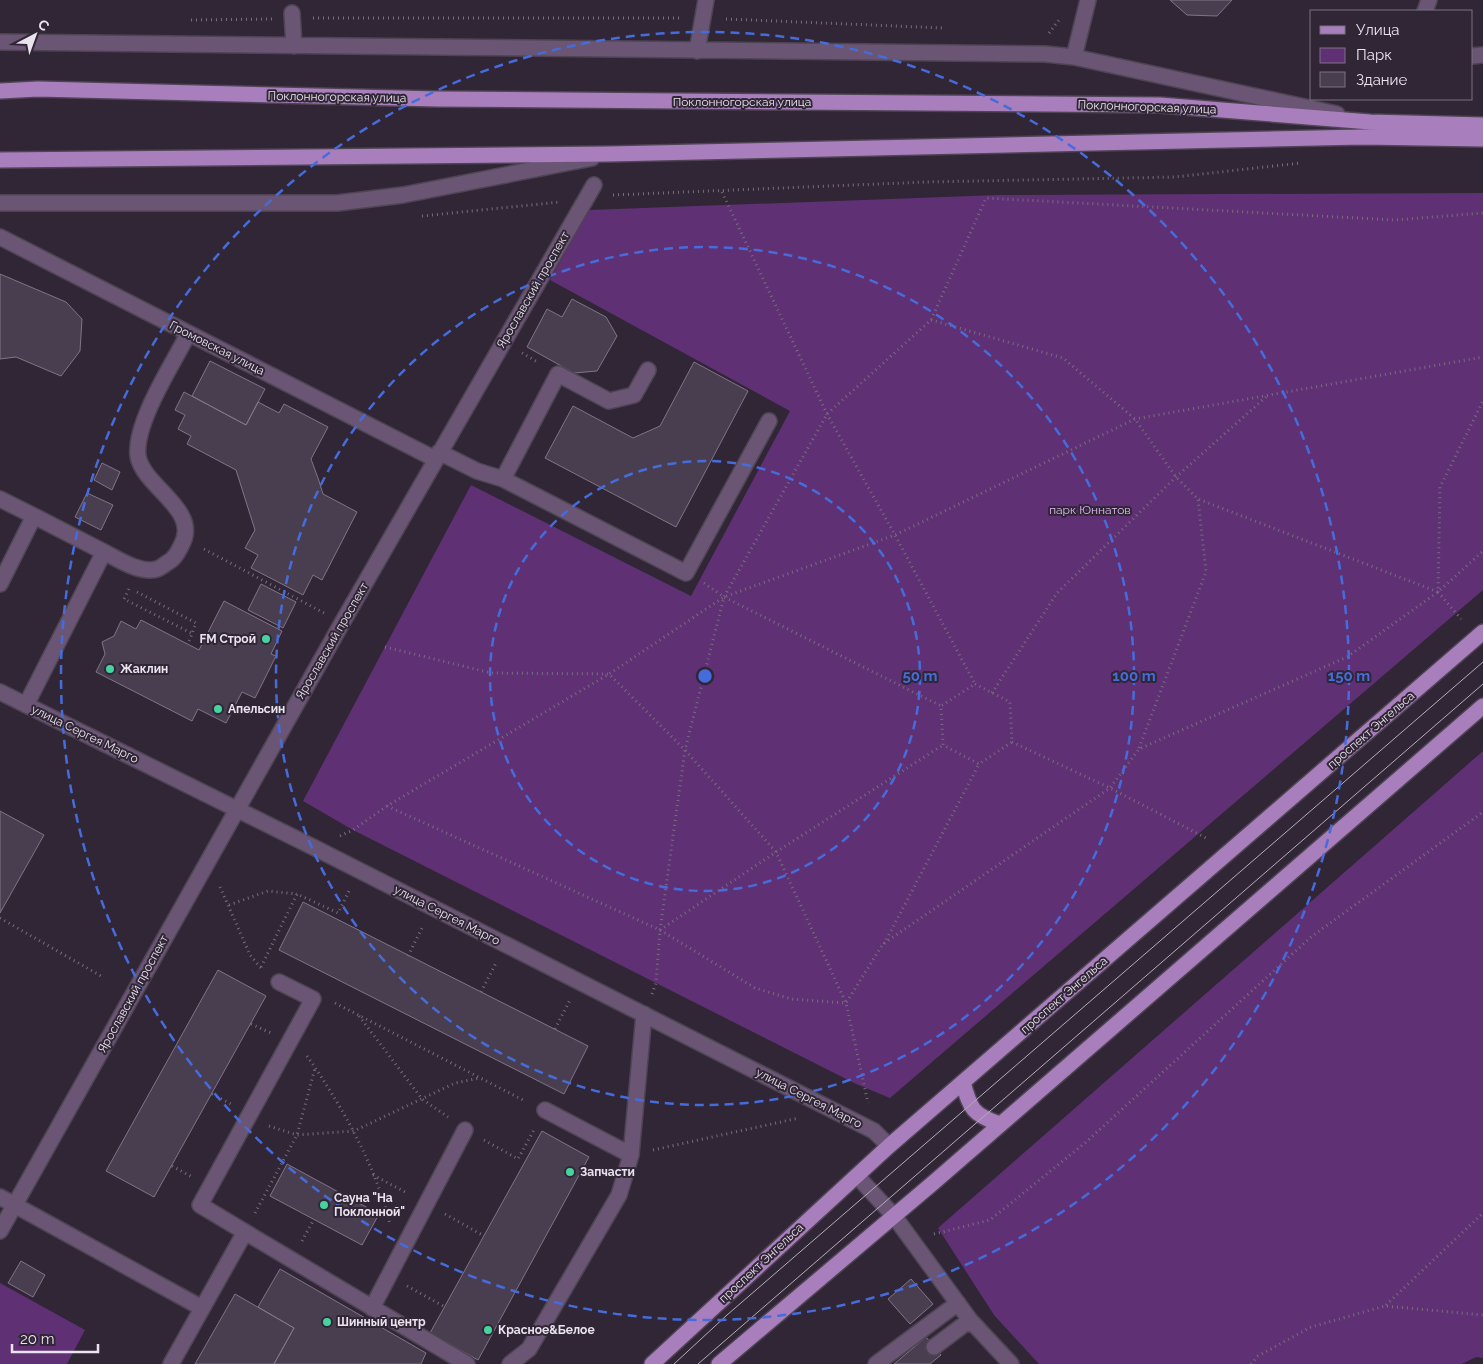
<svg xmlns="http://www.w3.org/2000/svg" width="1483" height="1364" viewBox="0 0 1483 1364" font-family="Raleway,sans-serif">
	<rect width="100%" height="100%" fill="#302636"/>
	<!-- green -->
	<path fill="#5f3074" d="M1483 193V590L890 1098 854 1083 353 830 303 801 471 485 691 596 790 411 550 280 589 210 998 195Z
		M1483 751V1358L1476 1357 1462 1364H1039L994 1315 938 1228Z
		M0 1283 85 1330 67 1364H0Z"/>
	<!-- building -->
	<path fill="#493e4f" stroke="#817488" d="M1170 0H1232L1217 16 1187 15Z
		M0 274 66 302 82 319 80 351 61 376 16 357 0 359Z
		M572 299 606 317 617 336 597 371 574 373 527 347 547 309 562 317Z
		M210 361 265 389 246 425 192 396Z
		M694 362 748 391 676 527 545 458 573 406 633 438 660 426Z
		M184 392 246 425 258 402 279 413 284 404 328 427 311 459 319 481 323 494 357 512 322 580 313 575 303 595 251 568 258 555 245 548 255 530 236 470 187 444 191 436 178 429 185 415 175 410Z
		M102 463 120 472 112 490 94 480Z
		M87 493 113 505 101 530 75 517Z
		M261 584 296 602 283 628 248 610Z
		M224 601 282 631 271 654 276 656 255 698 242 692 226 723 198 709 192 721 96 672 105 654 102 642 114 636 121 621 136 629 141 620 199 650Z
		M0 811 44 835 0 913Z
		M303 902 588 1046 564 1094 279 950Z
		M218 970 266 996 154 1197 106 1171Z
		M542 1131 589 1157 478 1360 430 1333Z
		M287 1164 379 1214 362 1245 270 1196Z
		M21 1261 45 1275 33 1297 8 1283Z
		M280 1269 426 1353 421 1364H274L294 1328 258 1307Z
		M911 1279 933 1304 910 1324 888 1299Z
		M235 1294 294 1328 274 1364H195Z
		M926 1337 941 1355 930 1364H894Z"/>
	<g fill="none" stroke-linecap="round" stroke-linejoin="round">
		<!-- minor casing -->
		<g stroke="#4e4453" stroke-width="18">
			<path id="minor" d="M1425 11 1429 0
				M292 13 294 46
				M0 42 1045 54 1074 57 1337 114
				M697 51 706 0
				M1472 56 1483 55
				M1074 57 1088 0
				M0 203H337L403 195 592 158
				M0 237 435 459
				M439 452 477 471 503 479 686 573 769 421
				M503 479 558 374 609 401 634 395 648 370
				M0 499 34 516 0 584
				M34 516 104 552
				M0 692 315 848 874 1131 889 1146
				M26 705 104 552C118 559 140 574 157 569 161 568 166 563 170 561 176 557 178 552 181 546 202 510 143 487 138 456 134 423 173 364 188 334
				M545 1110 631 1155
				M857 1176 894 1216 970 1320 1011 1364
				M0 1197 202 1308
				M0 1231 342 623 594 185
				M245 1232 200 1205 313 999 279 982
				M372 1308 465 1130
				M934 1347 970 1320
				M171 1364 245 1232 467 1364
				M510 1364 529 1349 619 1195 631 1155 644 1014
				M876 1364 958 1303"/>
		</g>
		<!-- major casing -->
		<g stroke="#4e4453" stroke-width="18">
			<path id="major" d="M0 91 38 89 437 99 1160 105 1370 122 1483 125
				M0 160 609 154 1363 137 1483 139
				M963 1082C970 1109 973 1115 1000 1124
				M652 1364 889 1146 1483 632
				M719 1364 933 1183 1483 706"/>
		</g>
		<!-- path -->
		<path stroke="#776e7c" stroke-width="3" stroke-dasharray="1 4" stroke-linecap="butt" d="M313 18H682
			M726 19 944 28
			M191 20 272 19
			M1049 33 1059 20
			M722 192 827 414 895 535 975 684
			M613 195 926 182 1175 177 1301 163
			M422 216 560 202
			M931 320 1063 358 1135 419 1176 477 1198 499 1438 592 1440 487 1483 401
			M522 353 539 363
			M204 549 324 613
			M704 583 724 597 941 706
			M129 589 124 599 191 633
			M137 592 196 623 188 644
			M1438 592 1461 619
			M385 647 491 673 609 674 685 750 776 852 846 1003 868 1103
			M975 684 1010 702 1012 742 979 764 943 745 941 706Z
			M992 693 1057 593 1176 477 1266 397
			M1012 742 1110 788 1208 839
			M1139 748 1206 572 1198 499
			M387 806 660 930 755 988 791 999 846 1003 883 944 1110 788 1139 749 1347 657 1438 592 1483 551
			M340 836 353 830 387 806 609 674 724 597 895 535 1135 419 1483 357
			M220 887 250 955 261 968
			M229 905 268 891 297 894
			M0 918 101 976
			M660 930 776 852 943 745
			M884 944 979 764
			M408 956 423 926
			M261 967 297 894 338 913 350 889
			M481 992 496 963
			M652 994 656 983 660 930 685 750 724 597 827 414 931 320 986 198 1394 220 1483 213
			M335 1003 525 1101
			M359 1016 422 1099 448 1117
			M251 1024 271 1033
			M555 1029 570 1000
			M307 1056C341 1104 377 1168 390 1225
			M212 1094 231 1104
			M269 1126 297 1135 354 1131 455 1083 480 1078
			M484 1140 518 1159 535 1128
			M653 1150 799 1118
			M172 1166 192 1177
			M373 1175 407 1193
			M255 1213 297 1135 315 1068
			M445 1214 484 1236
			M934 1234 990 1220 1085 1143 1311 937 1483 812
			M302 1241 314 1219
			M407 1286 445 1307
			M1386 1305 1483 1213
			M1251 1364 1258 1356 1311 1327 1385 1306 1483 1315"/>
		<!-- minor -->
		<use href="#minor" stroke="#6a5574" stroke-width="15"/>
		<!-- major -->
		<use href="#major" stroke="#a87ebd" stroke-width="15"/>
		<!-- tram -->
		<path stroke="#b4adb9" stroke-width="1" d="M674 1364 727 1315 1483 662
			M698 1364 1483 684"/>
	</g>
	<!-- distance rings -->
	<g fill="none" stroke="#466cdc" stroke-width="2.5" stroke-dasharray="9 6">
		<circle cx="705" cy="676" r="215"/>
		<circle cx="705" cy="676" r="429"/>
		<circle cx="705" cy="676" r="644"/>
	</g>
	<!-- markers -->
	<g fill="#45d49f" stroke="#302636" stroke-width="2">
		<circle cx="266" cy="639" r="5"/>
		<circle cx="110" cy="669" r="5"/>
		<circle cx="218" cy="709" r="5"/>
		<circle cx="570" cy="1172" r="5"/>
		<circle cx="324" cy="1205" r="5"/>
		<circle cx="327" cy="1322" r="5"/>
		<circle cx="488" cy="1330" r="5"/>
	</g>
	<g text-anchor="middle" stroke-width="4" stroke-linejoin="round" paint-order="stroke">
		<!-- street labels -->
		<g font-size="12" fill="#eae3ee" stroke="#302636">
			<text transform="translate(337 97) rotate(1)" y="4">Поклонногорская улица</text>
			<text x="742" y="106">Поклонногорская улица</text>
			<text transform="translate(1147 107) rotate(2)" y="4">Поклонногорская улица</text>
			<text transform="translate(533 290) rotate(-60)" y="4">Ярославский проспект</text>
			<text transform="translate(217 348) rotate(27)" y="4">Громовская улица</text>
			<text transform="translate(332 641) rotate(-60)" y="4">Ярославский проспект</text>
			<text transform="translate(1371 730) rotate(-41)" y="4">проспект Энгельса</text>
			<text transform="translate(85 734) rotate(26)" y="4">улица Сергея Марго</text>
			<text transform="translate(447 915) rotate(27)" y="4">улица Сергея Марго</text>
			<text transform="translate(133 994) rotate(-61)" y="4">Ярославский проспект</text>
			<text transform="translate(1064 995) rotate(-41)" y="4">проспект Энгельса</text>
			<text transform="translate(809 1098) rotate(27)" y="4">улица Сергея Марго</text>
			<text transform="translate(761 1263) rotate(-43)" y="4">проспект Энгельса</text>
		</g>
		<!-- park labels -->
		<g font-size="12" fill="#e0baf4" stroke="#302636">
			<text x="1090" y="514">парк Юннатов</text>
		</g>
		<!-- poi labels -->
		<g font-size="12" font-weight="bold" fill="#eae3ee" stroke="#302636" text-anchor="start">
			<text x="256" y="643" text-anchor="end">FM Строй</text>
			<text x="120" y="673">Жаклин</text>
			<text x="228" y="713">Апельсин</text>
			<text x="580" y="1176">Запчасти</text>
			<text x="334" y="1202">Сауна "На<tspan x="334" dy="14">Поклонной"</tspan></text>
			<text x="337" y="1326">Шинный центр</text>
			<text x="498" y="1334">Красное&amp;Белое</text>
		</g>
	</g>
	<circle cx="705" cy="676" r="8" fill="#466cdc" stroke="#302636" stroke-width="2.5"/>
	<g font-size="15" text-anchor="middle" font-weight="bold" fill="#466cdc" stroke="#302636" stroke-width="4" stroke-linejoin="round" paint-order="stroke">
		<text x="920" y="681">50 m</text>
		<text x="1134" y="681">100 m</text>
		<text x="1349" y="681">150 m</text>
	</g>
	<!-- legend -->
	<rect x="1310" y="10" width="162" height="90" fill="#302636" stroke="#7a7280"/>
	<rect x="1320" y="26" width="25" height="8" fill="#a87ebd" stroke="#7a7280"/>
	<text x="1356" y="35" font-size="15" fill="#eae3ee">Улица</text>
	<rect x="1320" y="48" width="25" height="15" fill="#5f3074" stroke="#7a7280"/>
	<text x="1356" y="60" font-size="15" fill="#eae3ee">Парк</text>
	<rect x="1320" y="72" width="25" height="15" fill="#493e4f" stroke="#7a7280"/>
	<text x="1356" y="85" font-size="15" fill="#eae3ee">Здание</text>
	<!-- north arrow -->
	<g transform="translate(35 35) rotate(41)" stroke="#302636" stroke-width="4" paint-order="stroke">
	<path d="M0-4L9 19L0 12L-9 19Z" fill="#eae3ee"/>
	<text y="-8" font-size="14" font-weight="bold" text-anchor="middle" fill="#eae3ee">С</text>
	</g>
	<!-- scale -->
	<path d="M12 1344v8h86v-8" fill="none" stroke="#eae3ee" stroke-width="2.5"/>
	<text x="20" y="1344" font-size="15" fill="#eae3ee" stroke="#302636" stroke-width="4" paint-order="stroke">20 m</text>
</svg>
